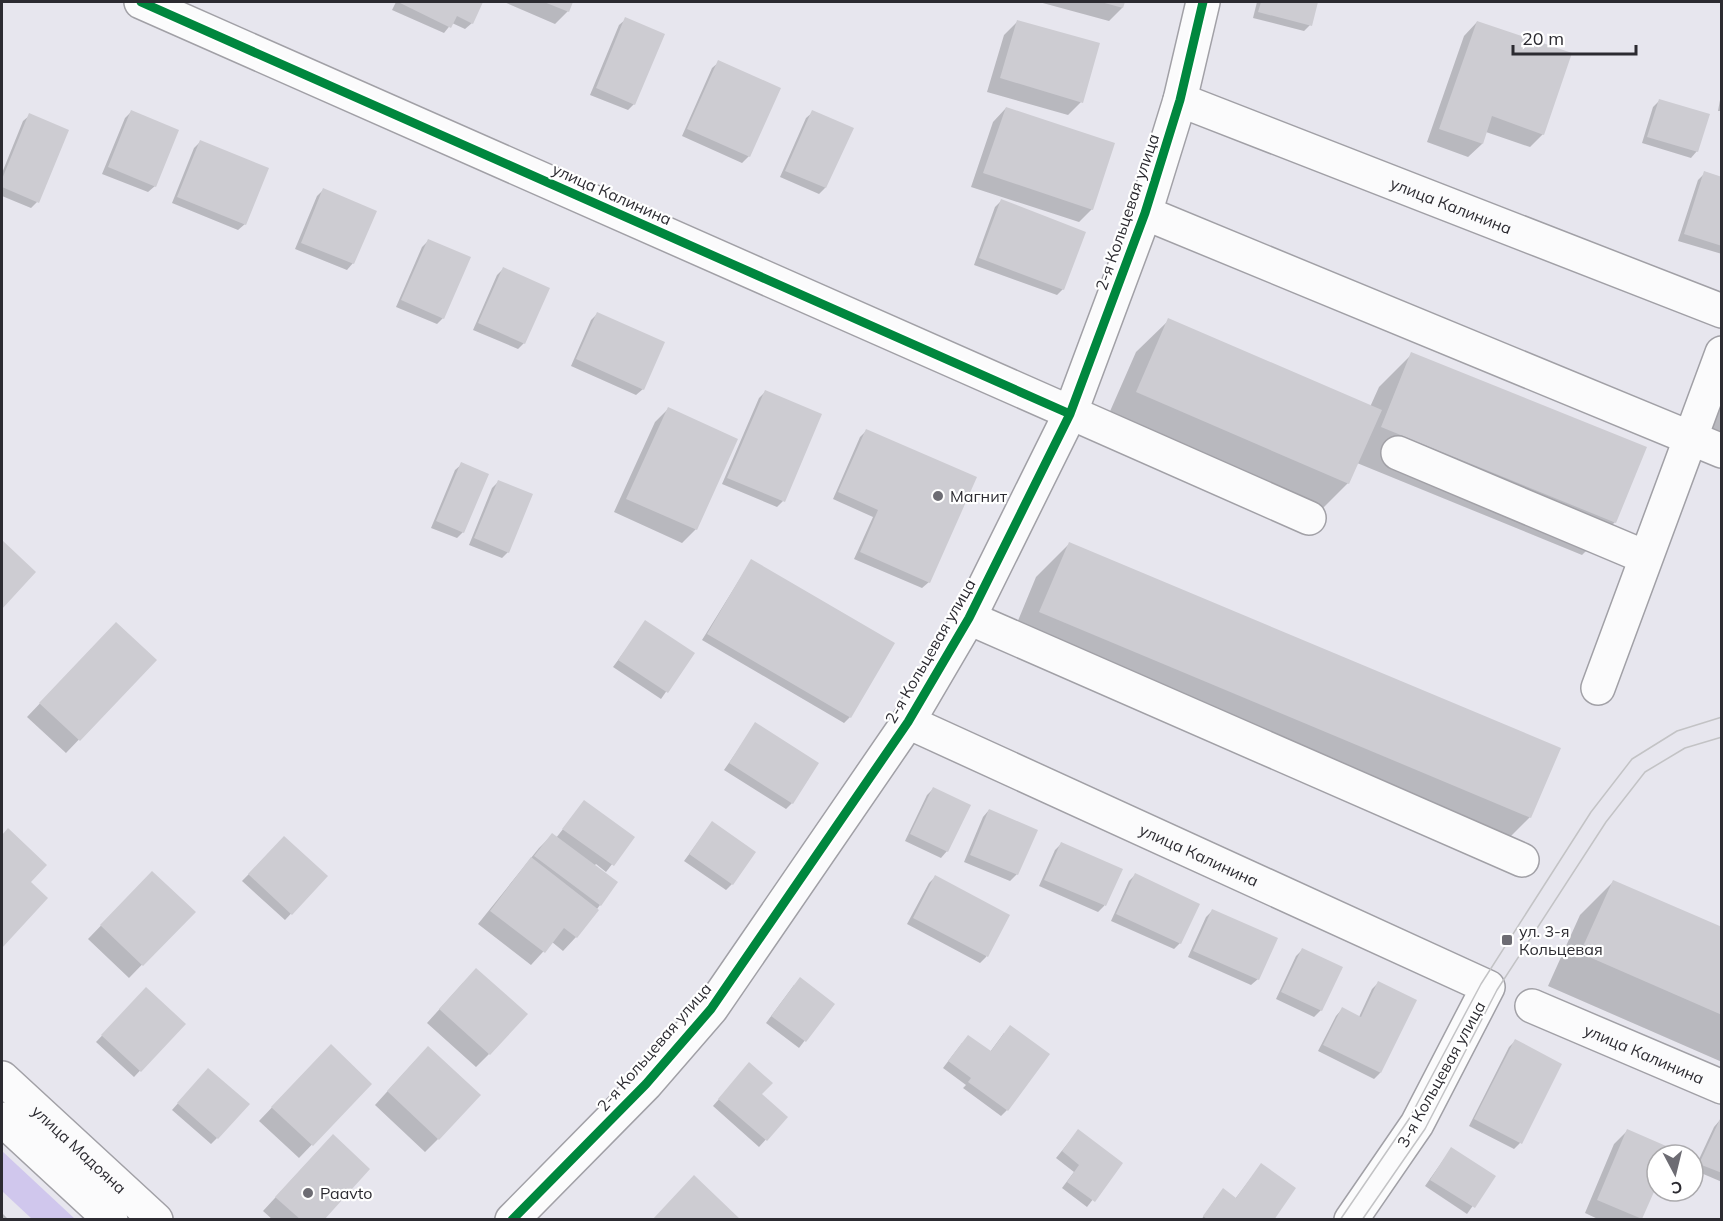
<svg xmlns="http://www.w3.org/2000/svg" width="1723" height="1221" viewBox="0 0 1723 1221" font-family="Mulish,sans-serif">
	<rect width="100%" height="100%" fill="#e7e6ee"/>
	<!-- green -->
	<path fill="#d0c7ed" d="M2 1151 75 1219H32L2 1191Z"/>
	<!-- shadow -->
	<path fill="#0003" d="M396 2H481L472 23 465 29 452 23 444 33 392 10Z
		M504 2H572L568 11 555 24Z
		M1039 2H1123L1122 8 1109 21Z
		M1257 2H1316L1310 25 1304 31 1253 18Z
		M626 19 634 104 628 110 590 95 619 25Z
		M1017 22 1081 102 1068 115 987 92 1004 35Z
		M1477 22 1543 134 1530 147 1486 132 1482 144 1468 157 1427 142 1464 36Z
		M719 62 779 89 749 156 742 163 682 136 712 68Z
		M1722 89V111H1718Z
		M1659 101 1697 151 1691 158 1642 143 1653 107Z
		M1006 108 1092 209 1079 222 971 187 993 122Z
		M131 112 155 186 148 192 102 174 125 118Z
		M813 112 852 129 825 188 819 194 780 177 806 118Z
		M30 115 37 202 31 208 2 196V173L23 121Z
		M200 142 245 224 238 230 172 203 194 148Z
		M1705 173 1722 179V254L1678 241 1698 180Z
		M323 190 353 263 347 270 295 249 317 196Z
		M1001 201 1063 289 1057 295 974 265 995 207Z
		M428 241 443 318 437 324 396 307 422 247Z
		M504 268 524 343 518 349 473 330 497 275Z
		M597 314 643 389 636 395 571 366 591 320Z
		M1169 320 1370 407 1379 387 1412 354 1615 522 1582 555 1357 463 1348 483 1315 516 1104 425 1136 352Z
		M765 392 783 501 777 507 722 484 759 398Z
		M1722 393V466L1698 458Z
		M668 409 736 439 696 529 682 543 614 512 655 422Z
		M866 431 929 582 922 588 854 559 873 517 833 499 860 437Z
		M462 464 463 532 457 538 431 528 455 470Z
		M498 482 508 552 502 558 469 545 492 488Z
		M2 542 33 572 2 607Z
		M1069 544 1530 817 1497 850 1008 645 1036 577Z
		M751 561 850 717 844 723 702 640Z
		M646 622 693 653 661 699 613 667Z
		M103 637 155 660 66 753 27 717Z
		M756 724 792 803 786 809 724 770Z
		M933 789 947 851 941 858 905 841 927 795Z
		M584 802 633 837 606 872 596 864 594 866 600 905 576 937 563 951 552 942 531 965 478 924 539 848 552 835 556 838Z
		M989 810 1036 830 1017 874 1010 881 964 862 983 817Z
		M712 823 732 884 726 890 684 861Z
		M8 830 29 882 46 898 2 945V837Z
		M284 838 326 876 285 920 242 881Z
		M1061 844 1121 869 1104 906 1098 912 1039 886 1055 850Z
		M1135 875 1180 943 1174 949 1111 921 1129 881Z
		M935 877 1008 915 986 957 980 963 907 924 929 883Z
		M1613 882 1722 929V1062L1548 986 1580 915Z
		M139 886 193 912 129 978 88 939Z
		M1213 910 1258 979 1251 985 1188 957 1206 917Z
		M1302 950 1341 968 1321 1010 1314 1017 1276 999 1296 956Z
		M463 983 489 1054 476 1067 427 1023Z
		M1378 983 1380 1073 1374 1079 1318 1051 1336 1016 1342 1009 1359 1017 1372 989Z
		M794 985 833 1004 799 1048 766 1023Z
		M146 989 184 1024 134 1077 96 1042Z
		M1004 1033 1007 1110 1001 1116 963 1088 966 1085 943 1068 962 1043 990 1052Z
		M1515 1041 1520 1143 1514 1149 1469 1126 1509 1047Z
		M318 1059 370 1084 299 1158 259 1121Z
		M415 1061 438 1139 425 1152 375 1105Z
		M743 1071 760 1095 786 1117 759 1147 713 1106Z
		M202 1076 217 1138 211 1144 172 1110Z
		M1720 1120 1722 1121V1182L1694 1170 1714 1127Z
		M1078 1131 1121 1163 1087 1207 1062 1188 1074 1172 1056 1158Z
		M1627 1131 1669 1155H1657V1182L1640 1220H1600L1585 1213 1614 1144Z
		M320 1149 322 1220H273L263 1211Z
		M1451 1149 1494 1176 1467 1214 1425 1186Z
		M1261 1165 1272 1220H1201L1217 1197 1235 1199Z
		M2 1213 9 1220H2Z"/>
	<!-- building -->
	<path fill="#cdccd2" d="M398 2H483L473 24 457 16 451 28Z
		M544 2H573L569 12Z
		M1101 2H1125L1123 8Z
		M1261 2H1318L1312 26 1258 12Z
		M625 17 665 34 635 105 596 88Z
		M1017 20 1100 43 1083 103 1000 78Z
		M1477 21 1572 53 1544 135 1492 116 1483 144 1439 129Z
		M718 60 781 88 750 157 687 129Z
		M1659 99 1710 114 1698 152 1647 137Z
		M1006 107 1115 143 1093 210 983 173Z
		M131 110 179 130 156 187 108 167Z
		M812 110 854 128 826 188 785 171Z
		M29 113 69 130 39 203 2 187V179Z
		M200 140 269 168 246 225 177 197Z
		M1704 171 1722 177V246L1684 234Z
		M323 188 377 211 354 264 301 243Z
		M1001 199 1086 232 1064 290 979 258Z
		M428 239 471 257 444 319 401 300Z
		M503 267 550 288 525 344 478 323Z
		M597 312 665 342 644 390 576 359Z
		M1168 318 1382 410 1349 484 1136 392Z
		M1411 352 1647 447 1616 523 1381 427Z
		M765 390 822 414 785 502 727 478Z
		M668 407 738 439 697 530 626 499Z
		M866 429 977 477 930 583 860 552 878 510 838 492Z
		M461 462 489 474 464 533 436 521Z
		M498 480 533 494 509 553 474 538Z
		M2 540 36 572 2 609Z
		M1069 542 1561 748 1531 818 1039 612Z
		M751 559 895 643 851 718 707 634Z
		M645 620 695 653 668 693 618 660Z
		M116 622 157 660 80 741 39 703Z
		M755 722 819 763 793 804 729 763Z
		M933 787 971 805 948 852 910 834Z
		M584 800 635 837 614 866 562 829Z
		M989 809 1038 830 1018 875 970 855Z
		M712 821 756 852 733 885 689 854Z
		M8 828 47 865 31 882 48 898 2 948V835Z
		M552 833 618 882 601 906 534 856Z
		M284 836 328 876 292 915 248 874Z
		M1061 842 1123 869 1106 906 1044 880Z
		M531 857 599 910 577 938 564 928 545 953 490 911Z
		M152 871 196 912 143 966 100 925Z
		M1135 873 1200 904 1181 944 1116 914Z
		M935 875 1010 915 988 957 913 918Z
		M1613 880 1722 927V1015L1580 953Z
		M1212 909 1278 938 1259 980 1193 951Z
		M1302 948 1343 967 1322 1011 1281 992Z
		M476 968 528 1014 490 1055 439 1009Z
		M800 977 835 1004 806 1042 771 1016Z
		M1378 981 1417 1000 1381 1073 1323 1045 1342 1007 1361 1017Z
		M146 987 186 1024 141 1072 101 1035Z
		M1010 1025 1050 1054 1008 1111 968 1082 971 1078 948 1061 968 1035 991 1051Z
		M1515 1039 1562 1064 1522 1144 1474 1119Z
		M331 1044 372 1084 313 1146 271 1107Z
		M428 1046 481 1095 439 1140 387 1091Z
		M749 1062 773 1083 762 1094 788 1117 767 1141 718 1099Z
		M208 1068 250 1104 218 1139 177 1103Z
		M1720 1119H1722V1173L1699 1164Z
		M1078 1129 1123 1163 1095 1202 1067 1182 1079 1165 1062 1151Z
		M1627 1129 1673 1149 1670 1155H1657V1185L1642 1219 1597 1200Z
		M333 1134 370 1169 324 1220H301L275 1197Z
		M1451 1147 1496 1176 1475 1208 1430 1180Z
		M1261 1163 1296 1188 1274 1220H1208L1203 1216 1223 1188 1236 1198Z
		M694 1175 741 1220H652Z"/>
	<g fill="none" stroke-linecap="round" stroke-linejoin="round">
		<!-- minor casing -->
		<g stroke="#a1a0a6" stroke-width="36">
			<g id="minor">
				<path d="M141 2 1309 518"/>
				<path id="s1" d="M1180 100 1722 311"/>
				<path d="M1145 213 1722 451"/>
				<path d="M1398 453 1645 557"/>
				<path d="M969 618 1522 860"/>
				<path d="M1598 688 1722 353"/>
				<path id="s2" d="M908 722 1488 987 1417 1124 1351 1220"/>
				<path id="s3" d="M1532 1006 1722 1087"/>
				<path d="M512 1220 646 1084 711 1009 908 722 969 618 1070 414 1145 213 1180 100 1203 2"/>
			</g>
		</g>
		<!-- major casing -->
		<g stroke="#a1a0a6" stroke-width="36">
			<g id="major">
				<path id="s4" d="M2 1078 156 1220"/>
				<path d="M2 1119 111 1220"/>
			</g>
		</g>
		<!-- minor -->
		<use href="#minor" stroke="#fbfbfc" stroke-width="33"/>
		<!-- major -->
		<use href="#major" stroke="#fbfbfc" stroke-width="33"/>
		<!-- tram -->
		<path stroke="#c3c3c5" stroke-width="1.5" d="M1340 1220 1409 1119 1481 984 1591 812 1632 759 1677 731 1722 717
			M1362 1220 1425 1129 1497 990 1606 822 1645 772 1685 748 1722 737"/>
		<!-- cycleway casing -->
		<g stroke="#fff" stroke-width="13">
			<path id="cycleway" d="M141 2 1070 414
				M512 1220 646 1084 711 1009 908 722 969 618 1070 414 1145 213 1180 100 1203 2"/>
		</g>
		<!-- cycleway -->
		<use href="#cycleway" stroke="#00873e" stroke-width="9"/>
	</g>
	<!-- markers -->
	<g fill="#6d6c73" stroke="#fff" stroke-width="2">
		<circle cx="938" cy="496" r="6"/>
		<rect x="1501" y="934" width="12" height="12" rx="3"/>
		<circle cx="308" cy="1193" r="6"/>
	</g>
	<g text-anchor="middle" stroke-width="4.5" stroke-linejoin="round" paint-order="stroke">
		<!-- street labels -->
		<g font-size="16" fill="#2c2b31" stroke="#fff">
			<text transform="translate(612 194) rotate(24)" y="6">улица Калинина</text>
			<text dy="6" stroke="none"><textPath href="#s1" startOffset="291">улица Калинина</textPath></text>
			<text transform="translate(1127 212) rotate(-71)" y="6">2-я Кольцевая улица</text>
			<text transform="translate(930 651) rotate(-60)" y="6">2-я Кольцевая улица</text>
			<text dy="6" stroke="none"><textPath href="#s2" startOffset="320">улица Калинина</textPath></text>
			<text transform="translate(654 1047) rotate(-49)" y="6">2-я Кольцевая улица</text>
			<text dy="6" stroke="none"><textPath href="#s3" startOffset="122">улица Калинина</textPath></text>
			<text transform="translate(1441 1074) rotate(-61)" y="6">3-я Кольцевая улица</text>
			<text dy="6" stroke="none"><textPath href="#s4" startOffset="105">улица Мадояна</textPath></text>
		</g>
		<!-- poi labels -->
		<g font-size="16" fill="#2c2b31" stroke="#fff" text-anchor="start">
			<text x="950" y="502">Магнит</text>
			<text x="1519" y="937">ул. 3-я<tspan x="1519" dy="18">Кольцевая</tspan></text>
			<text x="320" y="1199">Paavto</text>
		</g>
	</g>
	<!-- border -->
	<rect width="1723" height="1221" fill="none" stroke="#2c2b31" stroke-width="6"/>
	<!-- north arrow -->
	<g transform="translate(1675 1173) rotate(173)"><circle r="28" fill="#ffffff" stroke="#abaaad" stroke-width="1.5"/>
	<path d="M0-4.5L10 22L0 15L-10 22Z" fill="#6d6c73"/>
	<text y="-9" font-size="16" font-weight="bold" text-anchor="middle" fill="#2c2b31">С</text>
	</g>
	<!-- scale -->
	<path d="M1513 45v9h123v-9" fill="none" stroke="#2c2b31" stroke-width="3"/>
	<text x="1522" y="45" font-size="18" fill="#2c2b31" stroke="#ffffff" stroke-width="4.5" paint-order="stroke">20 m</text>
</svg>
